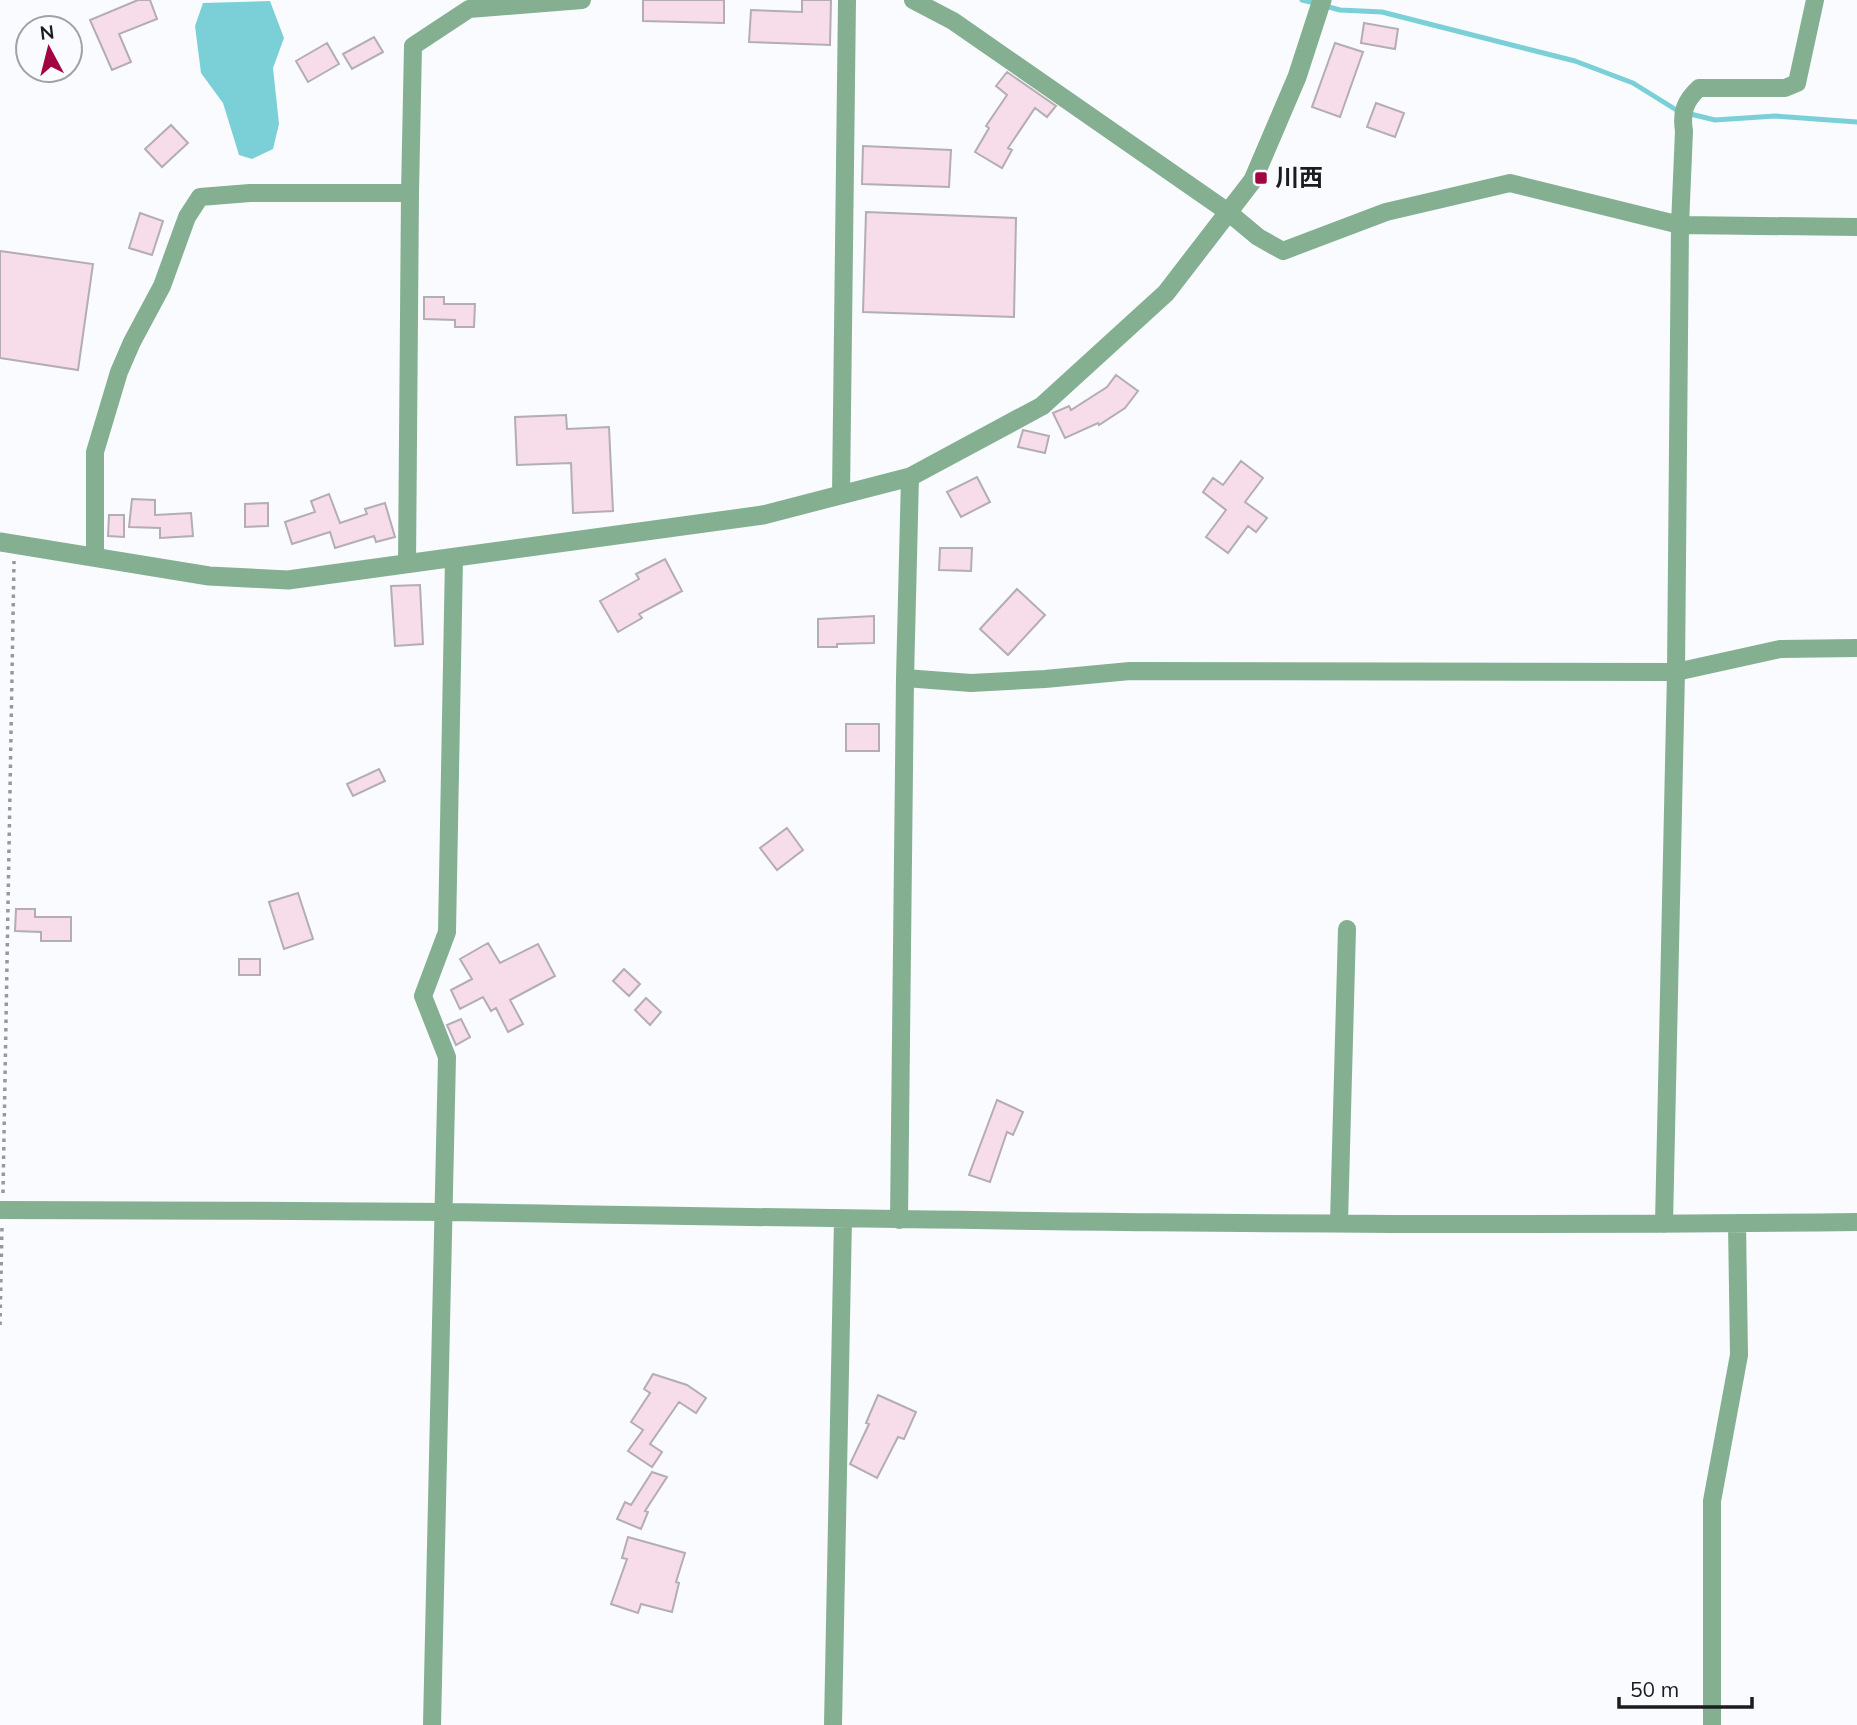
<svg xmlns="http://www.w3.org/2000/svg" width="1857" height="1725" viewBox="0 0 1857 1725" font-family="Mulish,'Noto Sans JP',sans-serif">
	<rect width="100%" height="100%" fill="#f9fbff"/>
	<!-- water -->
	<path fill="#7bd0d8" d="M270 1 284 38 273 68 279 124 273 149 252 159 239 155 223 103 201 73 195 26 203 3Z"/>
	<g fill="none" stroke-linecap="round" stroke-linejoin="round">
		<!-- stream -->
		<path stroke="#7bd0d8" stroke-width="5" d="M1302 0 1315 3
			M1325 6 1340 10 1382 12 1575 61 1633 83 1678 111 1715 120 1775 116 1857 122"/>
	</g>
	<!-- building -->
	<path fill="#f7dce9" stroke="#b4adb1" stroke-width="2" d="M138 0H150L157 19 119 34 131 62 112 70 90 20Z
		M643 0H724V23L643 21Z
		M802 0H831L830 45 749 42 751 10 802 12Z
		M1364 23 1398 29 1395 49 1361 43Z
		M374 37 383 52 352 69 343 54Z
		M327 43 339 64 308 82 296 61Z
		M1335 43 1363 52 1340 117 1312 107Z
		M1007 72 1056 106 1047 117 1035 108 1008 148 1012 150 1002 168 975 152 989 128 986 126 1007 95 996 86Z
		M1376 103 1404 113 1395 137 1367 127Z
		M171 125 188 143 162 167 145 149Z
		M863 146 951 150 949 187 862 184Z
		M866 212 1016 218 1014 317 863 312Z
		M140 213 163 221 152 255 129 248Z
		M0 251 93 264 78 370 0 358Z
		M424 297H444V304H475L474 327H455V320L424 319Z
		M1116 375 1138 391 1125 408 1099 425 1098 423 1065 438 1053 413 1069 406 1071 410 1107 387Z
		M566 415 567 429 609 427 613 511 573 513 571 463 517 465 515 417Z
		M1023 430 1049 436 1045 453 1018 447Z
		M1241 461 1263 478 1245 502 1267 518 1256 532 1248 526 1228 553 1206 537 1226 510 1203 492 1213 478 1223 485Z
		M977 477 990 502 961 517 947 492Z
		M329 494 340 523 367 514 365 509 385 503 395 537 376 542 374 536 335 548 330 532 292 544 285 522 315 512 311 501Z
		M132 499 155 500V515L191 513 193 536 160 538V528L129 527Z
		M268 503V526L245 527V504Z
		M109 515H124V537L108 536Z
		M940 548H972L971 571 939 570Z
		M665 559 682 591 639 614 642 618 618 632 600 601 639 579 636 574Z
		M420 585 423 644 395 646 391 586Z
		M1017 589 1045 615 1008 655 980 629Z
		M874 616V643L837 644V647H818V619Z
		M846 724H879V751H846Z
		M379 769 385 781 353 796 347 784Z
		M787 828 803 850 777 870 760 848Z
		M298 893 313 939 284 949 269 902Z
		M16 909H35V917H71V941H41V932L15 931Z
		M488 943 500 963 538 944 555 976 510 1000 523 1024 508 1032 496 1008 491 1011 483 997 460 1009 451 990 472 979 460 959Z
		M239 959H260V975H239Z
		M624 969 640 984 629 996 613 981Z
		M646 998 661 1012 650 1025 635 1010Z
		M461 1019 470 1037 456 1045 447 1025Z
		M997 1100 1023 1112 1013 1135 1007 1132 990 1182 969 1175Z
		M653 1374 687 1385 706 1398 696 1413 679 1402 650 1444 662 1452 652 1467 628 1451 643 1430 631 1422 650 1393 644 1389Z
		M878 1395 916 1412 904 1439 898 1437 877 1478 850 1464 869 1424 866 1423Z
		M652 1472 667 1477 645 1511 648 1512 641 1529 617 1519 625 1502 631 1505Z
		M628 1537 685 1553 676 1582 679 1583 672 1612 641 1604 638 1613 611 1604 627 1559 622 1558Z"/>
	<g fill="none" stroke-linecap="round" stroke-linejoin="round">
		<!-- path -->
		<path stroke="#96989b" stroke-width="3.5" stroke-dasharray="3.5 5" stroke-linecap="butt" d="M3 1193 14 561
			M0 1325 2 1226"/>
		<!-- minor -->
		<path stroke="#84af91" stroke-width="18" d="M913 0 953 21 1228 212 1258 237 1283 251 1386 212 1510 183 1680 225 1857 227
			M841 495 847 0
			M95 556V452L119 372 132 342 162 286 187 217 200 197 250 193H410
			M407 564 410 193 413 46 469 9 582 0
			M905 678 971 683 1045 679 1130 671 1676 672 1780 649 1857 648
			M0 1210C149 1211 299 1210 448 1212 918 1220 1387 1228 1857 1222
			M899 1220 905 678 910 477
			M1339 1222 1347 929
			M1664 1224 1676 672 1680 225 1684 131C1681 112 1685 101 1699 88H1785L1797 83 1815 0
			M432 1725 447 1057 423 996 447 932 454 558
			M833 1725 843 1219
			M1712 1725V1501L1739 1355 1737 1223"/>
		<!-- tertiary -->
		<path stroke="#84af91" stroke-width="19" d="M0 542 209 576 288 580 763 515 910 477 1042 406 1166 293 1253 180 1297 77 1322 0"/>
	</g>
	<!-- markers -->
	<rect fill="#a20642" stroke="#f9fbff" stroke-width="2.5" x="1254" y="171" width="14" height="14" rx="3.5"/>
	<g text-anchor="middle" stroke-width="5" stroke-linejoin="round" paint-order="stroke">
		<!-- poi labels -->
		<g font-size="24" font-weight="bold" fill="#1b1c1e" stroke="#f9fbff" text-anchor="start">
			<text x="1275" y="186">川西</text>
		</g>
	</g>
	<!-- north arrow -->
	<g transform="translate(49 49) rotate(353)"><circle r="33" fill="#f9fbff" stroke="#a0a2a5" stroke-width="2"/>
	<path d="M0-5L12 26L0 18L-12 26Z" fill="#a20642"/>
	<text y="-10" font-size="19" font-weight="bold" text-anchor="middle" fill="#1b1c1e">N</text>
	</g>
	<!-- scale -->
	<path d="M1619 1697v10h133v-10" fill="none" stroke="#1b1c1e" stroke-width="3.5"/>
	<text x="1630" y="1697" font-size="21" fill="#1b1c1e" stroke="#f9fbff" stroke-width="5" paint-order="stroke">50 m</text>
</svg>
